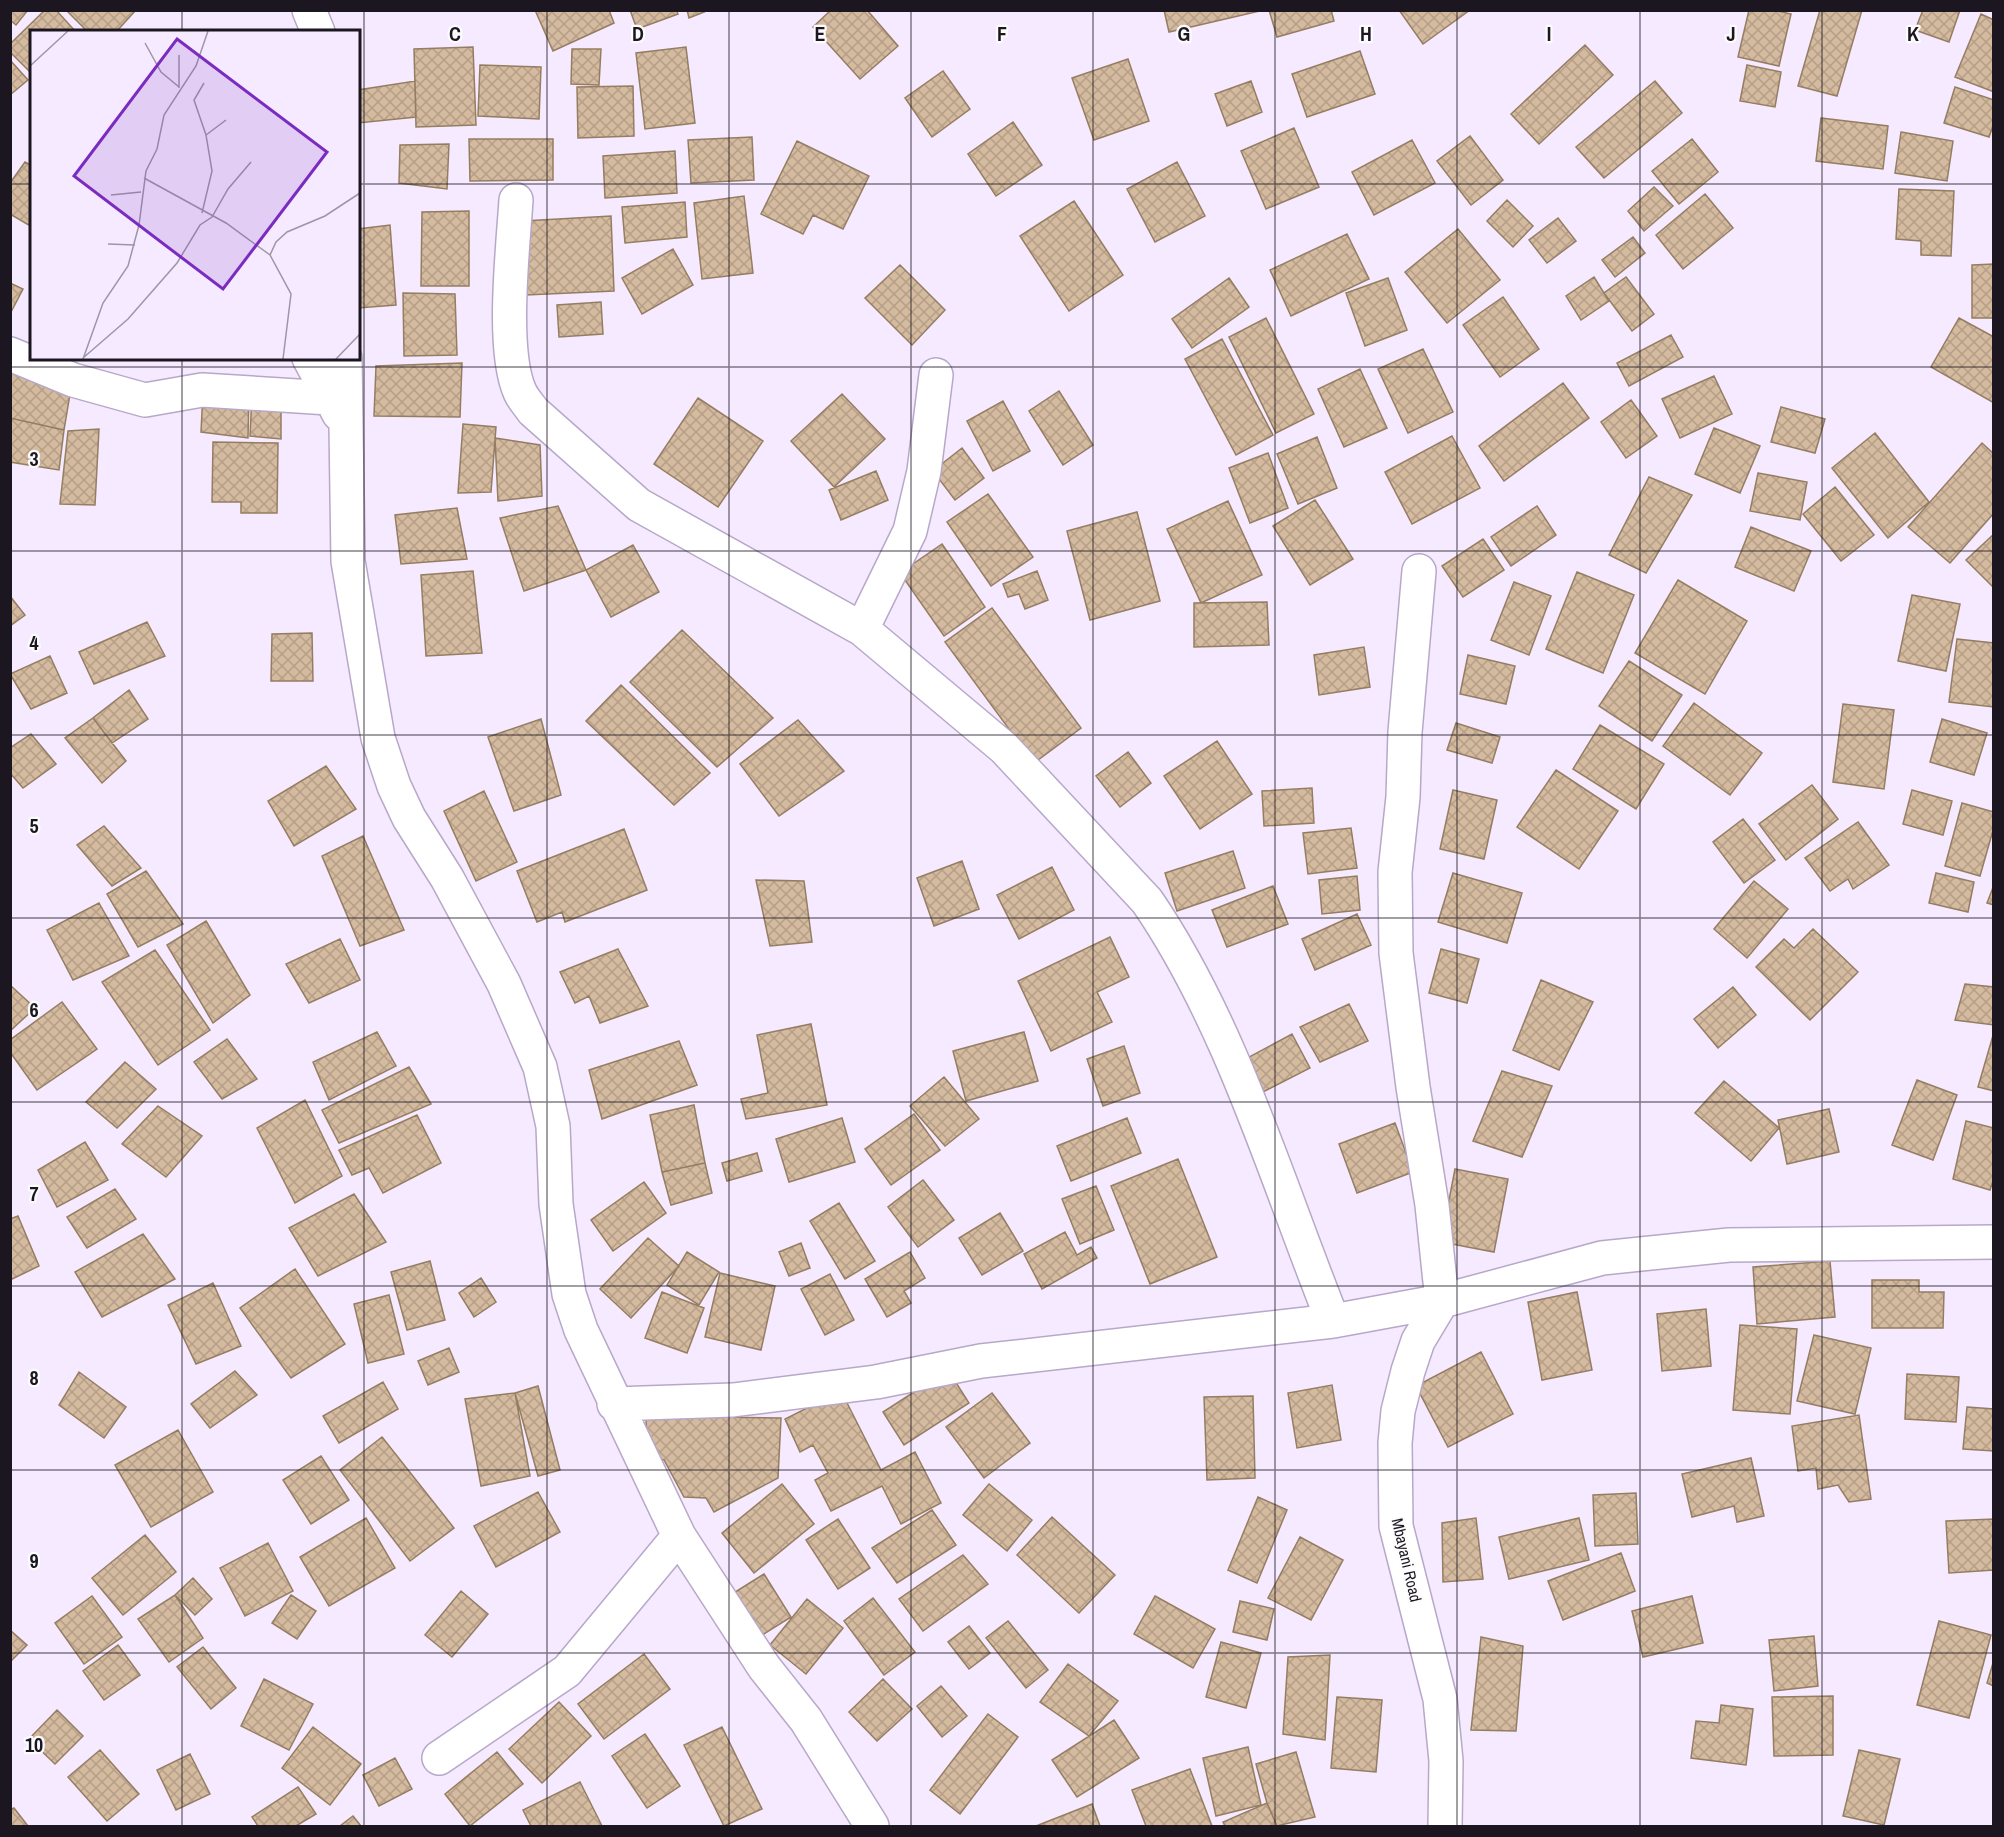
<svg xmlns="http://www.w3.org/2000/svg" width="2004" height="1837" viewBox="0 0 2004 1837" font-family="'Archivo Narrow',sans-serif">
	<defs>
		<pattern id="building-cross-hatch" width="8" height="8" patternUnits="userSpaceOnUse" patternTransform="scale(1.5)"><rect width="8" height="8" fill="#d4ba9e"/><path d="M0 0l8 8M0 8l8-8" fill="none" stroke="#b59f88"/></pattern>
	</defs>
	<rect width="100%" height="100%" fill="#f5eaff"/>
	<!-- building -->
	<path fill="url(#building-cross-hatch)" stroke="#957d62" stroke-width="1.5" d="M10 10H28L16 25 10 20Z
		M45 10H56L76 32H32V74L10 52V44Z
		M66 10H136L116 32H88Z
		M535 10H609L614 23 553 51Z
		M630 10H676L678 14 637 29Z
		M687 10H709L689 18Z
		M831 10H867L898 46 860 79 813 27Z
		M1164 10H1260V11L1169 32Z
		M1269 10H1331L1334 21 1277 37Z
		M1399 10H1470L1423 44Z
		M1749 10H1774L1791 14 1779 66 1738 57Z
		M1820 10H1862L1837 96 1798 86Z
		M1923 10H1960L1949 42 1915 30Z
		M1981 14 1994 20V92L1955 77Z
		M1585 45 1613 75 1539 144 1511 114Z
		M473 47 476 125 416 127 414 49Z
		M686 47 695 123 645 129 636 53Z
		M572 49H601L599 85 571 84Z
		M1360 51 1375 94 1307 117 1292 74Z
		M1128 59 1149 121 1094 140 1072 78Z
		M10 60 28 80 10 95Z
		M480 65 541 67 539 119 478 116Z
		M1747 65 1781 72 1775 107 1740 101Z
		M943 71 970 109 932 137 905 98Z
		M415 81 416 117 358 123V90Z
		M1251 81 1262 112 1227 126 1215 94Z
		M1655 81 1682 113 1604 178 1576 147Z
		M633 86 634 136 578 138 577 87Z
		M1955 87 1994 100V123L1989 137 1944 123Z
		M1821 118 1888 126 1883 169 1816 161Z
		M1013 122 1042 165 996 196 968 154Z
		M1294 128 1319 187 1266 209 1241 151Z
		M1901 132 1953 141 1947 181 1895 173Z
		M1470 136 1503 180 1471 205 1437 161Z
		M752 137 754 180 691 183 688 140Z
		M469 139H553V180L470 181Z
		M1692 139 1718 172 1679 204 1652 171Z
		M1412 140 1435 183 1374 215 1352 172Z
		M797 141 869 176 843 229 813 215 803 234 761 214Z
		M449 144 447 189 399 183 400 145Z
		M675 151 677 193 605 198 603 156Z
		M25 162 32 166V227L10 214V183Z
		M1177 162 1205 216 1155 242 1127 189Z
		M1654 187 1673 206 1644 231 1628 211Z
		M1899 189 1954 191 1951 256 1921 255V241L1896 239Z
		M1705 194 1733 228 1683 269 1656 235Z
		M744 196 753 273 702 279 694 203Z
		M1507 200 1533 226 1513 247 1487 221Z
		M1074 201 1123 275 1069 311 1020 236Z
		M685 202 687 237 625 243 622 207Z
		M469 211V286H421L422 212Z
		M611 216 614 291 526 295 523 221Z
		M1558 218 1576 241 1547 263 1529 240Z
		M390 225 396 305 358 308V229Z
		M1458 229 1500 280 1447 323 1405 272Z
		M1347 234 1369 279 1291 316 1270 270Z
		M1633 237 1645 253 1615 277 1602 260Z
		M673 249 693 285 642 314 622 278Z
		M1994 264V318H1972V265Z
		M900 265 945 310 912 345 865 298Z
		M1594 277 1609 301 1581 320 1566 296Z
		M1626 277 1654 314 1632 331 1604 293Z
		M1229 278 1249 307 1192 348 1172 319Z
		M1388 278 1407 330 1365 346 1346 293Z
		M10 283 23 289 10 314Z
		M403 293 455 294 457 355 404 356Z
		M1503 297 1539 349 1500 377 1463 325Z
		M601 302 603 334 559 337 557 305Z
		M1266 318 1314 414 1276 433 1229 337Z
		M1959 318 1994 337V403L1931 367Z
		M1671 335 1683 357 1629 386 1617 363Z
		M1222 339 1273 435 1236 455 1185 359Z
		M1423 349 1453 412 1408 433 1378 369Z
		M10 360 72 382 64 430 10 418Z
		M462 363 460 417 374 416 376 366Z
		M1360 369 1387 428 1344 447 1318 389Z
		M1714 376 1732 414 1680 438 1662 399Z
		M1563 383 1589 418 1504 481 1479 446Z
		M203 391 249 395 248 438 201 432Z
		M1059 391 1093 445 1063 465 1029 411Z
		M842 394 885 439 834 487 791 441Z
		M252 395 281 397V439L250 436Z
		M698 398 763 441 718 507 654 464Z
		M1631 400 1657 436 1626 458 1601 422Z
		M1003 401 1030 451 993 471 967 421Z
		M1781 407 1825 419 1815 453 1771 442Z
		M10 418 64 430 59 470 10 462Z
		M463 424 496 427 491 492 458 493Z
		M1714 428 1760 446 1740 493 1695 474Z
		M99 429 95 505 60 504 68 431Z
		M1875 433 1929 502 1888 538 1832 468Z
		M1452 436 1480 488 1412 524 1385 472Z
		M1317 437 1337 488 1298 504 1277 454Z
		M495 438 540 445 542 496 498 501Z
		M213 442 278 443 277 513H241V502H212Z
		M1982 443 1994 454V513L1950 563 1908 527Z
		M962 448 984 478 955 500 933 471Z
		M1268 453 1288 508 1250 523 1229 468Z
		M876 471 888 500 841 520 829 490Z
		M1758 473 1807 482 1800 520 1750 511Z
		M1649 477 1692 495 1646 573 1609 555Z
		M1835 487 1874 535 1841 561 1803 514Z
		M988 494 1033 557 991 586 947 522Z
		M1315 500 1353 559 1310 585 1273 526Z
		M1228 501 1262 575 1201 603 1167 529Z
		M558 506 586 570 524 591 500 518Z
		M1537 506 1556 535 1511 566 1491 537Z
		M457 508 467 559 401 564 395 515Z
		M1137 512 1160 601 1090 620 1067 531Z
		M1751 527 1811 551 1794 591 1735 567Z
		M1994 534V588L1966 560Z
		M1483 539 1504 570 1463 597 1442 566Z
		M942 544 985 607 944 636 900 573Z
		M633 545 659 592 611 617 586 570Z
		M473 571 482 653 426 656 421 575Z
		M1037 571 1048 600 1025 609 1019 594 1008 597 1003 584Z
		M1577 572 1634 595 1603 673 1546 649Z
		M1678 580 1747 621 1705 694 1635 653Z
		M1514 582 1551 596 1529 655 1491 640Z
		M1912 595 1960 604 1946 671 1898 661Z
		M10 596 25 615 10 626Z
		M1267 602 1269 645 1194 647V603Z
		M992 608 1081 728 1034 763 945 642Z
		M147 622 165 656 94 684 79 652Z
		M682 630 773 718 717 767 630 682Z
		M312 633 313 681H271L272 634Z
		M1957 639 1994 643V707L1949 702Z
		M1364 647 1370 687 1319 695 1314 655Z
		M1468 655 1515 666 1506 704 1460 694Z
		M50 656 67 693 31 709 10 674Z
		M1629 661 1682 695 1652 741 1599 706Z
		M621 685 710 773 674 805 586 721Z
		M129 690 148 719 112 743 93 718Z
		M1694 703 1762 753 1730 795 1663 746Z
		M1843 704 1894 710 1884 789 1833 782Z
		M93 718 126 761 102 783 65 738Z
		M541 719 561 795 514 811 488 737Z
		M1942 719 1987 733 1974 775 1930 762Z
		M798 720 844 771 779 816 740 764Z
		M1456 723 1500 737 1492 763 1447 750Z
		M1600 725 1664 764 1636 809 1573 769Z
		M31 734 56 764 23 788 10 773V748Z
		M1217 741 1252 794 1200 829 1164 776Z
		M1128 752 1151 783 1120 807 1096 776Z
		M326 766 356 809 294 846 268 801Z
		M1556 770 1618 811 1579 869 1517 827Z
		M1812 785 1838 819 1786 860 1759 824Z
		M1312 788 1314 823 1264 826 1262 791Z
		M1453 790 1497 800 1484 859 1440 849Z
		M1912 790 1952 801 1943 835 1903 824Z
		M484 791 517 862 476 881 444 811Z
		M1962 803 1994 812V827L1980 876 1945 866Z
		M1743 819 1775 860 1744 883 1713 842Z
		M1858 822 1889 865 1853 889 1848 879 1830 891 1805 858Z
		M104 826 141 868 112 886 77 845Z
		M1351 828 1357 868 1308 874 1303 833Z
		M624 829 647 890 565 922 562 912 537 922 517 871Z
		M363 836 404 930 360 946 322 856Z
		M1233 851 1245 888 1177 911 1165 873Z
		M962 861 979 909 934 926 917 878Z
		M1052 867 1074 910 1019 939 997 895Z
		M146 871 183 924 138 947 107 894Z
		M1453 873 1522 893 1507 943 1438 922Z
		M1936 873 1974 882 1968 912 1929 903Z
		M1357 876 1360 910 1322 914 1319 880Z
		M756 880 804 881 812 942 770 946Z
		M1754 881 1788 909 1747 958 1714 929Z
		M1994 885V905L1987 903Z
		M1273 886 1288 924 1227 947 1212 910Z
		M99 903 129 956 73 980 47 930Z
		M1357 914 1371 945 1315 970 1302 939Z
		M206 921 250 995 213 1023 167 945Z
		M1813 929 1858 972 1810 1020 1756 967 1784 939 1794 948Z
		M1110 937 1129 977 1097 992 1112 1022 1051 1051 1018 981Z
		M340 939 360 980 309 1003 286 964Z
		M618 949 648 1006 600 1023 589 996 575 1003 560 972Z
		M1441 949 1479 959 1467 1003 1429 993Z
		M155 950 210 1030 158 1065 102 982Z
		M1541 980 1593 1002 1559 1070 1513 1050Z
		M1965 984 1994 987V1025L1955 1020Z
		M10 985 35 1008 10 1031Z
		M1733 987 1756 1015 1718 1048 1694 1019Z
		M62 1002 97 1049 37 1090 10 1052V1040Z
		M1349 1004 1368 1041 1320 1062 1300 1027Z
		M811 1024 827 1105 746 1119 741 1099 768 1093 757 1035Z
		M377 1032 396 1066 329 1100 313 1062Z
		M1024 1032 1038 1081 966 1101 953 1051Z
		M1994 1032V1091L1978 1087Z
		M1292 1034 1310 1068 1255 1096 1238 1063Z
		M227 1039 257 1079 222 1099 194 1062Z
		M679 1041 697 1085 602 1119 589 1070Z
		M1124 1046 1140 1093 1103 1106 1087 1059Z
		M125 1062 156 1089 117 1128 86 1102Z
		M409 1067 431 1104 339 1143 322 1110Z
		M1502 1071 1552 1086 1522 1157 1473 1141Z
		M944 1077 979 1119 945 1146 910 1106Z
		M1917 1080 1957 1095 1933 1160 1892 1145Z
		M1724 1081 1779 1128 1751 1161 1695 1113Z
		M305 1100 342 1176 295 1203 257 1128Z
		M694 1105 705 1163 662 1172 650 1115Z
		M158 1106 202 1136 166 1177 122 1144Z
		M1829 1109 1839 1152 1787 1164 1778 1120Z
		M914 1114 940 1150 891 1185 865 1149Z
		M417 1115 441 1163 383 1193 369 1168 352 1175 339 1150Z
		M842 1118 855 1162 789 1182 776 1139Z
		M1127 1118 1141 1153 1071 1181 1057 1146Z
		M1966 1121 1994 1128V1178L1990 1190 1953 1179Z
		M1395 1123 1413 1172 1357 1193 1339 1144Z
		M85 1142 108 1180 57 1207 38 1170Z
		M757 1153 762 1171 727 1181 722 1163Z
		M1178 1159 1217 1257 1150 1284 1111 1186Z
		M705 1163 712 1193 671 1205 662 1172Z
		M1455 1169 1508 1179 1494 1252 1441 1242Z
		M923 1180 954 1220 918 1247 888 1207Z
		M644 1182 666 1213 613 1251 591 1220Z
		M1096 1186 1114 1230 1080 1244 1062 1199Z
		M115 1189 136 1219 87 1248 67 1217Z
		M354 1194 386 1242 318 1276 289 1228Z
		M839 1203 875 1261 845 1279 810 1221Z
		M1000 1213 1023 1251 982 1275 959 1238Z
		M18 1216 39 1266 10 1280V1219Z
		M1065 1232 1077 1255 1091 1247 1097 1258 1042 1289 1024 1254Z
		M143 1234 175 1279 102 1317 75 1272Z
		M648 1238 679 1266 631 1318 600 1289Z
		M801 1243 810 1268 789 1276 779 1252Z
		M687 1252 719 1272 699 1305 667 1285Z
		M910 1252 925 1278 904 1291 911 1303 887 1317 865 1279Z
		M430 1261 445 1320 407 1330 391 1272Z
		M1830 1261 1835 1317 1757 1324 1753 1267Z
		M295 1269 345 1344 291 1378 240 1308Z
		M720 1273 775 1286 761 1350 705 1337Z
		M830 1274 854 1320 825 1335 801 1289Z
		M481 1278 496 1302 474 1317 459 1293Z
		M1872 1280H1919V1292H1944L1943 1328H1872Z
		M213 1283 241 1346 196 1364 168 1305Z
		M662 1292 704 1308 687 1353 645 1338Z
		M1577 1292 1592 1370 1542 1380 1528 1302Z
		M389 1295 404 1354 368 1363 354 1304Z
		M1706 1309 1711 1366 1662 1371 1657 1314Z
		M1740 1325 1797 1329 1790 1414 1733 1410Z
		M1814 1335 1871 1348 1855 1414 1797 1401Z
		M449 1348 459 1372 428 1385 418 1361Z
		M1481 1352 1513 1414 1448 1447 1416 1386Z
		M948 1370 969 1403 904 1445 883 1412Z
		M235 1371 257 1395 210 1428 191 1404Z
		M79 1372 126 1407 104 1438 59 1405Z
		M1907 1374 1959 1377 1956 1422 1905 1419Z
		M383 1382 398 1409 339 1443 323 1416Z
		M1332 1385 1341 1440 1297 1448 1288 1393Z
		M538 1386 560 1470 538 1476 515 1393Z
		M841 1391 881 1470 915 1452 941 1503 901 1524 882 1486 831 1511 815 1480 828 1473 813 1445 800 1452 785 1419Z
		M515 1393 530 1476 481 1486 465 1399Z
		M992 1393 1030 1443 984 1478 946 1427Z
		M1253 1396 1255 1478 1207 1480 1204 1397Z
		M1967 1407 1994 1409V1451L1963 1449Z
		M1859 1415 1871 1499 1849 1502 1838 1485 1818 1489 1816 1468 1798 1471 1792 1426Z
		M646 1416 781 1418 778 1478 714 1512 706 1498 684 1497 664 1460 647 1457Z
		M178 1430 213 1492 151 1527 115 1465Z
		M382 1437 454 1528 410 1561 340 1470Z
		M321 1456 349 1500 311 1524 283 1480Z
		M1751 1458 1764 1516 1737 1522 1734 1506 1692 1517 1682 1474Z
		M782 1484 814 1524 754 1573 722 1533Z
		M989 1484 1032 1520 1007 1551 963 1515Z
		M538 1492 560 1532 496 1567 474 1526Z
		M1636 1493 1638 1544 1595 1546 1593 1495Z
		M1258 1497 1287 1510 1257 1583 1228 1570Z
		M932 1510 956 1545 897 1583 872 1548Z
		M1052 1517 1115 1575 1079 1613 1017 1555Z
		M366 1518 395 1568 329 1606 300 1557Z
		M1476 1518 1483 1579 1443 1582 1442 1523Z
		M1579 1518 1589 1560 1509 1579 1499 1537Z
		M838 1519 870 1568 838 1589 806 1540Z
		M1994 1519V1570L1949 1573 1946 1521Z
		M145 1535 176 1572 123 1615 92 1578Z
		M1300 1537 1343 1560 1311 1620 1268 1598Z
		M268 1543 293 1591 245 1616 220 1568Z
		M1621 1553 1635 1591 1563 1620 1548 1581Z
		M963 1555 988 1584 923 1631 899 1599Z
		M764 1574 791 1617 759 1637 732 1594Z
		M193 1578 212 1599 195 1615 175 1595Z
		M461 1591 488 1614 452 1657 425 1635Z
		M175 1595 203 1638 169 1662 138 1619Z
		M291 1595 316 1611 297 1639 272 1623Z
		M92 1596 122 1637 84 1664 55 1623Z
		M1155 1596 1215 1629 1193 1668 1134 1634Z
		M1692 1596 1703 1643 1643 1657 1632 1611Z
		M873 1598 915 1652 884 1675 844 1621Z
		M807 1599 843 1628 806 1674 770 1645Z
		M1240 1601 1274 1609 1267 1640 1233 1632Z
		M1008 1621 1048 1670 1026 1688 986 1638Z
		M1939 1621 1991 1635 1969 1718 1917 1705Z
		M969 1626 990 1653 969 1669 948 1642Z
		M10 1630 27 1645 10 1662Z
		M1814 1636 1818 1686 1774 1691 1769 1640Z
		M1481 1637 1523 1646 1516 1731 1471 1730Z
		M1221 1642 1261 1653 1246 1708 1206 1697Z
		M118 1645 140 1675 104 1700 83 1671Z
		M203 1647 236 1688 211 1709 177 1667Z
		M644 1654 670 1689 604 1739 578 1704Z
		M1330 1655 1325 1740 1283 1734 1288 1657Z
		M1993 1663H1994V1686L1987 1683Z
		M1068 1664 1118 1701 1089 1736 1040 1702Z
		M264 1679 313 1704 289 1750 241 1726Z
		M883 1679 912 1709 877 1741 849 1712Z
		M941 1686 967 1716 942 1737 917 1706Z
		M1833 1696V1755L1774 1756 1772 1697Z
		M1337 1697 1382 1700 1376 1772 1331 1768Z
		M559 1702 591 1736 542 1783 509 1749Z
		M1721 1705 1753 1709 1746 1765 1691 1758 1696 1721 1719 1723Z
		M57 1710 83 1736 55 1764 29 1739Z
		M988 1714 1018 1737 960 1814 930 1790Z
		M1114 1720 1139 1758 1077 1797 1052 1760Z
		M313 1727 361 1764 330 1805 282 1768Z
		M722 1727 762 1809 724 1826 684 1745Z
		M645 1734 680 1786 647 1808 612 1756Z
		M1248 1747 1261 1805 1216 1816 1203 1758Z
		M100 1750 139 1794 107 1821 68 1777Z
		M1859 1750 1900 1759 1884 1825 1843 1816Z
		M497 1752 523 1784 470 1826 445 1794Z
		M1296 1752 1315 1817 1277 1826 1267 1803 1256 1764Z
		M190 1754 210 1794 176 1810 157 1770Z
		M395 1758 412 1789 379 1806 363 1775Z
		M1190 1769 1212 1826H1146L1132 1790Z
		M580 1782 602 1826H531L523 1810Z
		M298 1787 316 1814 296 1826H258L252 1817Z
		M1267 1803 1277 1826H1225L1223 1822Z
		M1092 1804 1100 1826H1036Z
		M14 1808 28 1826H10V1810Z
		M353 1816 361 1826H340Z"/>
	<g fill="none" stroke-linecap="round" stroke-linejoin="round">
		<!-- minor casing -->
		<g stroke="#b8a8c8" stroke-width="36">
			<path id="minor" d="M309 10 318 32
				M516 200C513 248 501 350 520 392 523 399 529 405 533 411L639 505 862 629 1004 748 1147 901C1232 1025 1277 1182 1333 1321
				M10 354 73 380 145 400 202 390 329 398
				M309 358 339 414
				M345 358 348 561 378 738 394 786 409 818 447 878 504 984 540 1067 553 1126 556 1204 569 1294 581 1330 679 1536 764 1667 806 1720 872 1826
				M1419 571 1405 732 1403 797 1395 872 1396 953 1413 1087 1432 1205 1442 1301 1418 1341 1408 1371 1398 1411 1395 1443 1396 1526 1440 1699 1446 1761 1445 1826
				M862 629 910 531 924 471 936 375
				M614 1404 733 1400 876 1382 981 1361 1333 1321 1442 1301 1602 1258 1729 1245 1994 1242
				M439 1758 567 1671 679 1536"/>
		</g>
		<!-- minor -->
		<use href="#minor" stroke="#fff" stroke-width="33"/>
	</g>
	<!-- grid -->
	<path fill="none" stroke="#1c1621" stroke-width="1.5" stroke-opacity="0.55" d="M182 10V32M364 10V1826M547 10V1826M729 10V1826M911 10V1826M1093 10V1826M1275 10V1826M1457 10V1826M1640 10V1826M1822 10V1826M10 184H32M358 184H1994M182 358V1826M10 367H1994M10 551H1994M10 735H1994M10 918H1994M10 1102H1994M10 1286H1994M10 1470H1994M10 1653H1994"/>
	<g text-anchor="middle" stroke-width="4.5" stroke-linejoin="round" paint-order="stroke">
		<!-- street labels -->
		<g font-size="16" fill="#1c1621" stroke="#fcfcfc">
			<text transform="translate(1407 1560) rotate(77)" y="6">Mbayani Road</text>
		</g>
	</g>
	<!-- overview -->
	<g transform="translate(30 30)">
		<rect width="330" height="330" fill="#f5eaff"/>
		<path fill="none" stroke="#9e95a6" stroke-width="1.5" d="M115 13 131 42 149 57M149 25V58M0 36 38 1M176 105 196 90M114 148 196 193 240 225 261 264 253 329M81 165 111 162M172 183 182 141 176 105 164 70 174 53M78 214 105 215M240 225 246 212 257 202 295 186 330 163M53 328 98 289 147 233 170 195 182 187 198 159 221 132M53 329 73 273 98 236 109 195 116 141 127 119 134 85 166 36 178 1M306 329 330 304"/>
		<path fill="#7b2cbf" fill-opacity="0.15" stroke="#7b2cbf" stroke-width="3" d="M147 9 297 122 193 259 44 146Z"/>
		<rect width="330" height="330" fill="none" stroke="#1c1621" stroke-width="3"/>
	</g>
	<g font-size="20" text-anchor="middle" font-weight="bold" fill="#1c1621" stroke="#fcfcfc" stroke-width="4.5" stroke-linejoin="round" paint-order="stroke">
		<text x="455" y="41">C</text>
		<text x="638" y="41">D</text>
		<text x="820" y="41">E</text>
		<text x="1002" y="41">F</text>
		<text x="1184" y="41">G</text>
		<text x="1366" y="41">H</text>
		<text x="1549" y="41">I</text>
		<text x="1731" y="41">J</text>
		<text x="1913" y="41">K</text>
		<text x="34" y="466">3</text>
		<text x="34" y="650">4</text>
		<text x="34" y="833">5</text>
		<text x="34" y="1017">6</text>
		<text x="34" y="1201">7</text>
		<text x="34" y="1385">8</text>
		<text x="34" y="1568">9</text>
		<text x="34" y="1752">10</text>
	</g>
	<!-- border -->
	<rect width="2004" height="1837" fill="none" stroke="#1c1621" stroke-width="24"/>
</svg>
